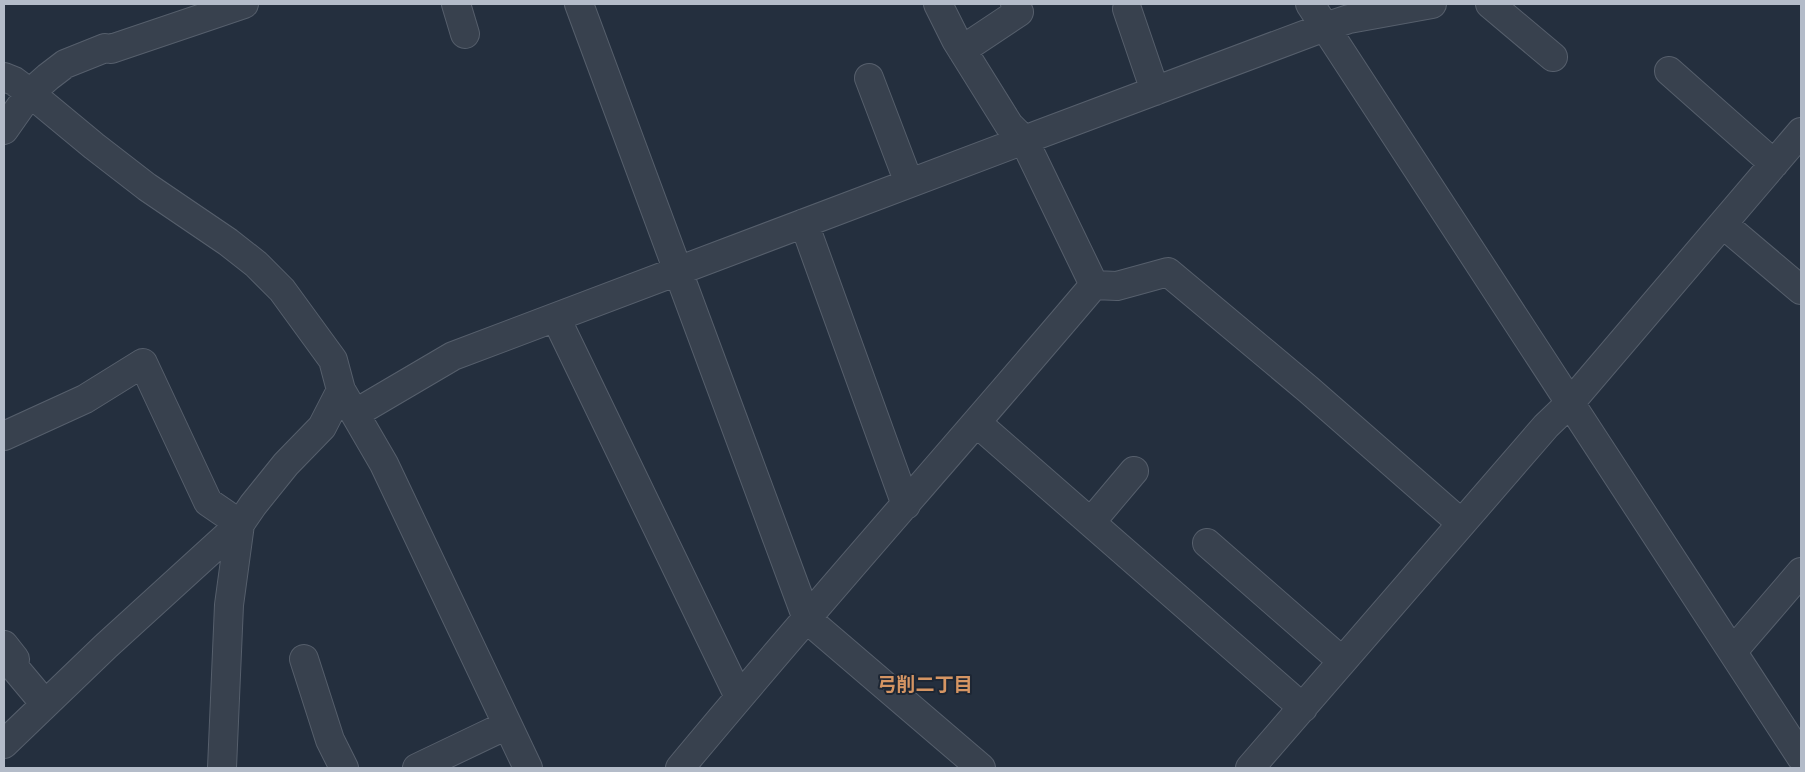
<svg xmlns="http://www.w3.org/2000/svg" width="1805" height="772" viewBox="0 0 1805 772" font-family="'Golos Text','Noto Sans JP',sans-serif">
	<rect width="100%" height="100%" fill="#242f3e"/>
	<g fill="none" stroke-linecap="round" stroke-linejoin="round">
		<!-- minor casing -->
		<g stroke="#565f6c" stroke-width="30">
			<path id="minor" d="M456 4 465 34
				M579 4 807 619 981 768
				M1310 4 1801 757
				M1490 4 1553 57
				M1127 9 1155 91
				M962 50 1019 12 1015 4
				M1669 71 1774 164
				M4 77 14 81 30 93 94 146 147 187 228 242 256 264 282 290 333 360 341 390 384 464 528 768
				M869 78 909 183
				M4 130 30 93 48 77 65 64 105 48 111 49 244 4
				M804 223 906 505
				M1723 224 1801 290
				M1094 285 1117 286 1168 272 1309 390 1461 523
				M556 318 739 697
				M356 413 453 356 1024 140 1325 27 1349 19 1432 4
				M977 423 1303 708
				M4 436 85 399 143 363 208 502 240 524
				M1091 522 1134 471
				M1207 543 1342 661
				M4 645 15 659 14 667 45 704
				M1733 651 1801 572
				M304 659 330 740 344 768
				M4 744 106 646 240 524 253 505 286 464 322 427 341 390
				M222 768 229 605 240 524
				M417 768 507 725
				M680 768C815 605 957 447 1094 285L1024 140 1009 125 956 40 938 4
				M1250 768 1546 426 1570 403 1801 132"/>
		</g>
		<!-- minor -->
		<use href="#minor" stroke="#38414e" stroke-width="28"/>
	</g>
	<g text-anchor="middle" stroke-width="4" stroke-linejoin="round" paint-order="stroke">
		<!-- neighbourhood labels -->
		<g font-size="19" font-weight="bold" fill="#d59563" stroke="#1d2633">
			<text x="925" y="691">弓削二丁目</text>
		</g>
	</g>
	<!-- border -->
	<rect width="1805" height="772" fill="none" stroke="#b4bcc9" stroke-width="10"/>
</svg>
